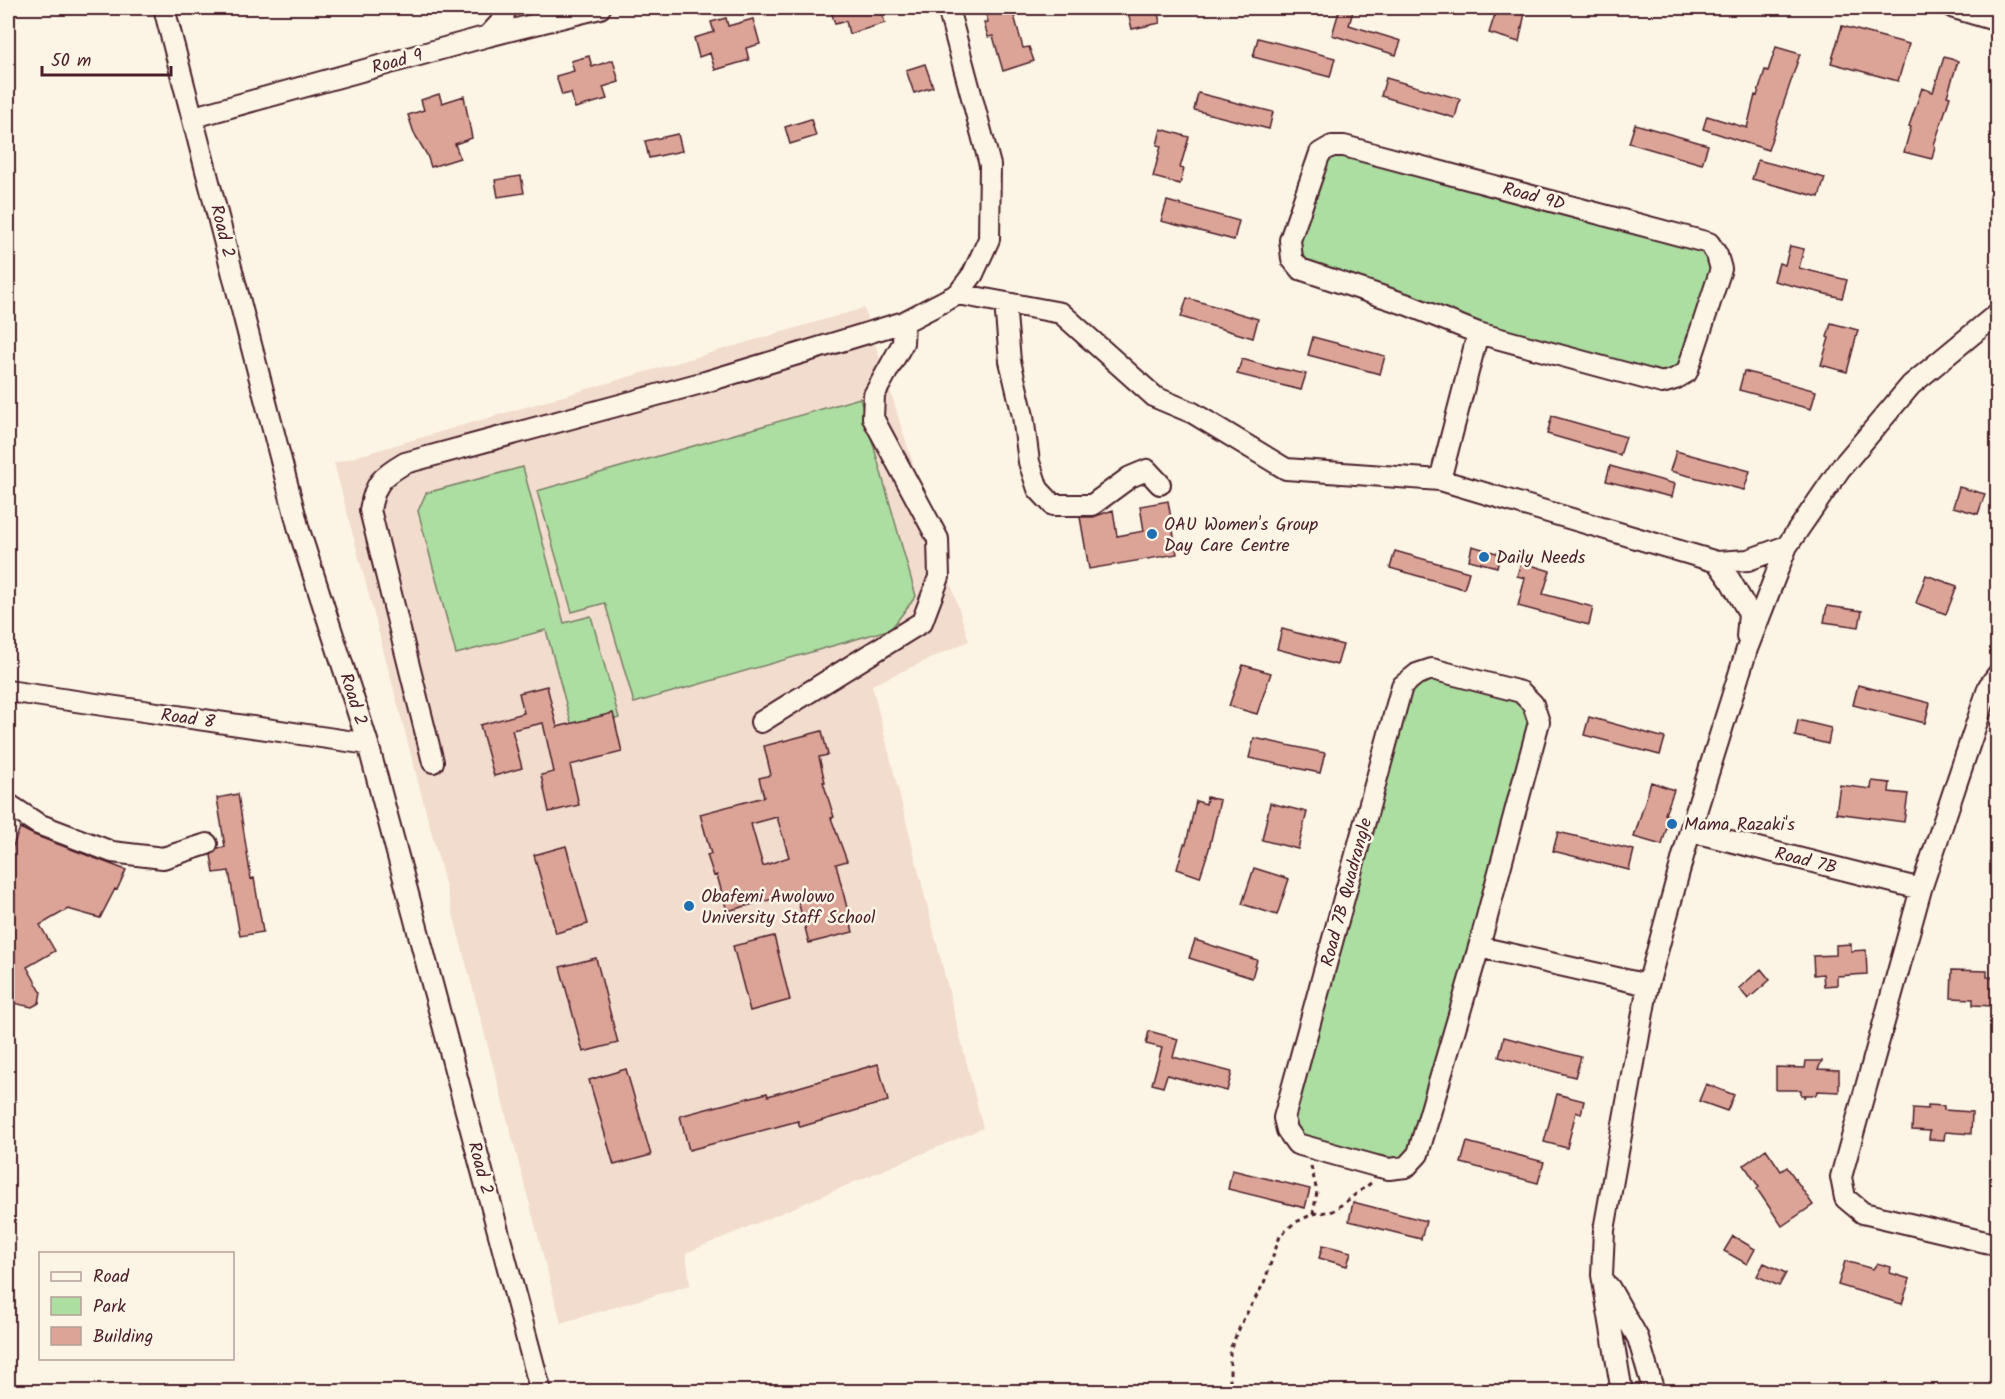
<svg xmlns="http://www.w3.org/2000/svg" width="2005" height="1399" viewBox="0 0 2005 1399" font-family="Kalam,sans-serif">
	<rect width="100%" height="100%" fill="#fcf5e5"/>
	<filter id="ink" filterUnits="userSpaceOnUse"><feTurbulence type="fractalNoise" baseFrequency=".0167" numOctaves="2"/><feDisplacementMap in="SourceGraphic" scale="12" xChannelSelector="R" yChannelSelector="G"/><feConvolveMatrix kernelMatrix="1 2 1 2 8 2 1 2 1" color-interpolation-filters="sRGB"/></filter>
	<g filter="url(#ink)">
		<!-- built -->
		<path fill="#f2dcce" d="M864 308 969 641 872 685 983 1128 686 1253 690 1285 561 1323 334 463Z"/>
		<!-- green -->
		<path fill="#abdea0" stroke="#7a7e66" stroke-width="1.5" d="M1335 152 1697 245 1712 261 1713 279 1687 361 1663 377 1449 314 1307 266 1296 244 1324 158Z
			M860 398 916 596 891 629 634 703 605 603 572 612 537 491Z
			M523 467 564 623 591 616 619 718 573 730 546 630 456 654 418 511 426 493Z
			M1434 676 1522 701 1530 728 1416 1141 1405 1156 1390 1161 1303 1137 1290 1116 1407 689Z"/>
		<!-- building -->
		<path fill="#dca397" stroke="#4a1f2b" stroke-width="1.5" fill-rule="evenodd" d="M830 8H880L885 23 849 34 846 21 835 24Z
			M984 8H1012L1023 48 1029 47 1034 61 1003 71 993 36 988 37 984 23 988 22Z
			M1147 8H1157L1160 23 1132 29 1128 12Z
			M1340 8H1354L1349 25 1401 41 1396 55 1332 35Z
			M1497 8H1526L1519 42 1489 33Z
			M726 18 728 26 753 19 760 44 746 48 749 60 715 70 710 53 699 57 694 38 714 32 711 22Z
			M1842 26 1909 44 1898 81 1831 63Z
			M1258 38 1335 58 1330 77 1253 57Z
			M1776 47 1800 54 1768 150 1703 129 1707 116 1747 128 1755 95 1757 96 1765 70 1768 71Z
			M589 56 592 67 613 60 619 82 603 87 607 99 575 108 571 93 562 95 556 76 574 71 571 61Z
			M1944 57 1958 61 1947 96 1950 97 1934 145 1935 146 1932 159 1904 152 1911 127 1909 126 1922 88 1933 92Z
			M925 64 933 87 914 93 906 70Z
			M1386 78 1460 99 1455 118 1381 96Z
			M1198 93 1273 112 1269 129 1194 110Z
			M439 94 442 103 464 96 472 138 455 144 460 158 431 167 427 155 414 133 408 115 424 110 421 100Z
			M811 119 816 136 790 144 785 127Z
			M1635 124 1708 145 1702 164 1629 143Z
			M1161 129 1189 137 1180 168 1184 169 1180 184 1153 177 1161 146 1157 145Z
			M678 134 682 151 649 158 645 141Z
			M1758 160 1825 178 1819 197 1752 179Z
			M521 176 524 193 498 197 495 180Z
			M1167 201 1239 221 1234 240 1161 221Z
			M1790 246 1804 249 1799 268 1847 280 1842 298 1774 281 1779 263 1785 265Z
			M1187 298 1258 319 1253 338 1181 317Z
			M1831 323 1858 330 1847 372 1821 365 1829 338 1827 337Z
			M1313 337 1385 356 1380 374 1308 355Z
			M1242 359 1277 369V368L1306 374 1301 390 1237 374Z
			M1744 371 1816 391 1811 409 1739 390Z
			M1552 416 1626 437 1620 455 1547 434Z
			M1676 451 1750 471 1744 490 1670 471Z
			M1610 466 1675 484 1672 497 1606 481Z
			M1959 487 1985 494 1978 514 1953 507Z
			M1168 501 1177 554 1089 569 1080 517H1093L1113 510 1117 536 1144 531 1140 506Z
			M1472 546 1500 554 1497 567 1469 560Z
			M1395 551 1469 572 1464 589 1390 568Z
			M1521 562 1550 571 1543 594 1593 607 1589 625 1518 606 1525 578 1517 576Z
			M1926 575 1957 586 1946 614 1916 603Z
			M1827 606 1862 611 1859 627 1824 622Z
			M1282 629 1343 645 1337 665 1277 649Z
			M1243 665 1271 673 1257 714 1229 706Z
			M1858 685 1930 703 1925 723 1853 705Z
			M547 686 557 727 613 713 622 752 570 765 579 805 549 812 541 775 554 772 543 723 512 730 522 768 494 776 480 725 524 713 519 693Z
			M1589 717 1665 738 1660 755 1584 735Z
			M1798 720 1831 728 1828 744 1795 736Z
			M822 731 828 755 819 757 825 782H823L834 817 831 818 847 861 836 864 853 932 809 943 798 901 794 902 792 894 727 911 717 875 714 876 707 855 711 854 700 814 764 797 759 778 771 775 764 746ZM777 817 789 857 763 866 751 824Z
			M1254 738 1325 753 1320 773 1249 758Z
			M1872 781 1890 783 1889 792 1908 794 1904 822 1836 813 1840 785 1871 789Z
			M1651 782 1674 790 1665 814 1670 816 1662 845 1634 837Z
			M238 794 251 879 254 878 263 932 240 936 229 871 214 873 211 855 218 848 225 847 217 798Z
			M1207 797 1220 800 1209 849 1200 877 1177 869 1184 844H1186L1196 801 1206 804Z
			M1270 803 1307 812 1298 849 1262 840Z
			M20 828 34 835 126 870 117 890 115 889 100 918 68 909 40 925 55 951 27 967 41 992 39 1003 32 1007 8 1002V858Z
			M1558 832 1634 850 1629 870 1553 851Z
			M566 846 588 924 556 933 534 855Z
			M1254 868 1289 879 1277 915 1242 904Z
			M774 936 790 1000 750 1011 733 946Z
			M1195 940 1257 960 1252 978 1189 958Z
			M1851 944V951L1866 950 1867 974 1837 976V985L1824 986 1823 974 1814 975 1813 956 1836 955V945Z
			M596 958 618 1043 583 1052 560 967Z
			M1761 969 1770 980 1748 999 1739 988Z
			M1952 970 1987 971V977L1998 978V996L1994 995 1993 1006 1973 1005V999L1951 998Z
			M1149 1031 1178 1039 1173 1057 1232 1072 1227 1091 1167 1075 1163 1087 1152 1084 1162 1048 1146 1044Z
			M1504 1037 1581 1057 1575 1077 1499 1057Z
			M1806 1061H1822L1818 1069 1839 1070V1092L1817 1091 1816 1095H1805L1804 1098V1095H1801V1090H1776V1067L1805 1068Z
			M878 1064 888 1101 800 1127 798 1121 689 1150 680 1116 767 1093 768 1096Z
			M626 1069 651 1155 614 1165 589 1080Z
			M1706 1084 1734 1095 1727 1111 1699 1101Z
			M1557 1094 1584 1101 1581 1114 1576 1112 1567 1148 1544 1142Z
			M1928 1105 1944 1106V1110L1972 1112 1971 1134 1945 1132 1944 1140 1929 1139 1930 1131 1912 1130 1913 1108 1928 1109Z
			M1467 1142 1544 1162 1538 1183 1461 1163Z
			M1766 1149 1781 1171 1787 1167 1813 1205 1782 1226 1757 1189 1759 1187 1744 1165Z
			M1232 1170 1310 1189 1305 1208 1228 1189Z
			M1353 1202 1426 1221 1421 1239 1349 1221Z
			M1733 1236 1755 1249 1747 1264 1724 1251Z
			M1323 1245 1351 1252 1347 1266 1319 1258Z
			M1845 1261 1873 1269 1877 1263 1891 1267 1890 1273 1910 1279 1902 1304 1838 1285Z
			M1764 1263 1786 1273 1779 1286 1757 1276Z"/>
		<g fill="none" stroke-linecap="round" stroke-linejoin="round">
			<!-- minor casing -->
			<g stroke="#4a1f2b" stroke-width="24">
				<path id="minor" d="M164 8 299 530 368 744 541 1392
					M1954 8 1998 21
					M488 36 503 20 505 8
					M194 117 488 36 600 8
					M1332 146H1344L1709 243 1717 255 1721 269 1687 372 1675 379 1662 383 1478 333 1408 305 1300 269 1292 259 1290 240 1320 153Z
					M958 294 1061 313 1155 397 1193 413 1286 469 1440 480 1717 562 1748 560 1787 546
					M1005 303 1010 361 1023 416 1029 462 1038 489 1053 505H1092L1130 477 1147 470 1160 484
					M1440 480 1478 333
					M1717 562 1730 580 1749 613 1747 637
					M1432 669 1521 692 1533 704 1539 722 1479 947 1418 1154 1406 1167 1389 1169 1376 1166 1297 1144 1287 1130 1284 1118 1402 686 1417 674Z
					M1998 674 1989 686 1921 889 1841 1177 1845 1198 1863 1213 1998 1245
					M8 691 368 744
					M761 722 922 622 939 577 938 539 873 418 874 395 903 343 904 322
					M433 762 370 510C375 483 381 477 405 463L705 382 904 322 958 294 973 274 989 239 990 165 948 8
					M8 804 38 824 112 852 163 858 207 844
					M1690 831 1921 889
					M1479 947 1648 985
					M1609 1287 1638 1338 1654 1392
					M1622 1392 1602 1275 1604 1230 1648 985 1690 831 1747 649 1787 546 1840 469 1911 385 1998 313"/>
			</g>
			<!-- path -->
			<path stroke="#4a1f2b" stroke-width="3" stroke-dasharray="4.5 4.5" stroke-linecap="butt" d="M1311 1166 1317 1192 1313 1214
				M1230 1392V1349L1244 1318 1264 1283 1280 1236 1294 1223 1313 1214 1333 1211 1371 1183"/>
			<!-- minor -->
			<use href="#minor" stroke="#fcf5e5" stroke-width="20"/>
		</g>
	</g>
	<!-- markers -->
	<g fill="#1f6fb2" stroke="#fcf5e5" stroke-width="2">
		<circle cx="1152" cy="534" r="6"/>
		<circle cx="1484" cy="557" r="6"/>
		<circle cx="1672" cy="824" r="6"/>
		<circle cx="689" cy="906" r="6"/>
	</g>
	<g text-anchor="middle" stroke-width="5" stroke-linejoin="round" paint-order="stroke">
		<!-- street labels -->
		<g font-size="18" fill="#4a1f2b" stroke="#fcf5e5">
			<text transform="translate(397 61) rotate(-15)" y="6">Road 9</text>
			<text transform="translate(1534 196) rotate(15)" y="6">Road 9D</text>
			<text transform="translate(223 231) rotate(76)" y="6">Road 2</text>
			<text transform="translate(354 699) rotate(72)" y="6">Road 2</text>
			<text transform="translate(188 718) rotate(8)" y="6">Road 8</text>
			<text transform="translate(1806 860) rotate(14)" y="6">Road 7B</text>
			<text transform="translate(1346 892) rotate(-75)" y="6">Road 7B Quadrangle</text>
			<text transform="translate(481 1168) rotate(75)" y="6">Road 2</text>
		</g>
		<!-- poi labels -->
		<g font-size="18" fill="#4a1f2b" stroke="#fcf5e5" text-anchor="start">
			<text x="1164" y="530">OAU Women's Group<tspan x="1164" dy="21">Day Care Centre</tspan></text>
			<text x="1496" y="563">Daily Needs</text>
			<text x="1684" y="830">Mama Razaki's</text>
			<text x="701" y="902">Obafemi Awolowo<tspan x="701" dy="21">University Staff School</tspan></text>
		</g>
	</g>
	<!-- margin -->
	<rect width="2005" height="1399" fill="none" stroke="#fcf5e5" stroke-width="30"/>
	<rect x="15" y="15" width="1975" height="1369" fill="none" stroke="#4a1f2b" stroke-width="2" filter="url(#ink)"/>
	<!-- legend -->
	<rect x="39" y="1252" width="195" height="108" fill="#fcf5e5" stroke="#b59f9b" stroke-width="1.5"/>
	<rect x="51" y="1272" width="30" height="9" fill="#fcf5e5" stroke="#b59f9b" stroke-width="1.5"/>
	<text x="93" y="1282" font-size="18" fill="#4a1f2b">Road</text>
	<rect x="51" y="1297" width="30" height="18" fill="#abdea0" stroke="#b59f9b" stroke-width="1.5"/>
	<text x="93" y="1312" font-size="18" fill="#4a1f2b">Park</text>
	<rect x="51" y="1327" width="30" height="18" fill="#dca397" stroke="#b59f9b" stroke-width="1.5"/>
	<text x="93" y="1342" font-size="18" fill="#4a1f2b">Building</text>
	<!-- scale -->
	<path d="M42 66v9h129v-9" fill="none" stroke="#4a1f2b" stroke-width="3"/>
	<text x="51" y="66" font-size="18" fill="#4a1f2b" stroke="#fcf5e5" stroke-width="4.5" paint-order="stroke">50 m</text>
</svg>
